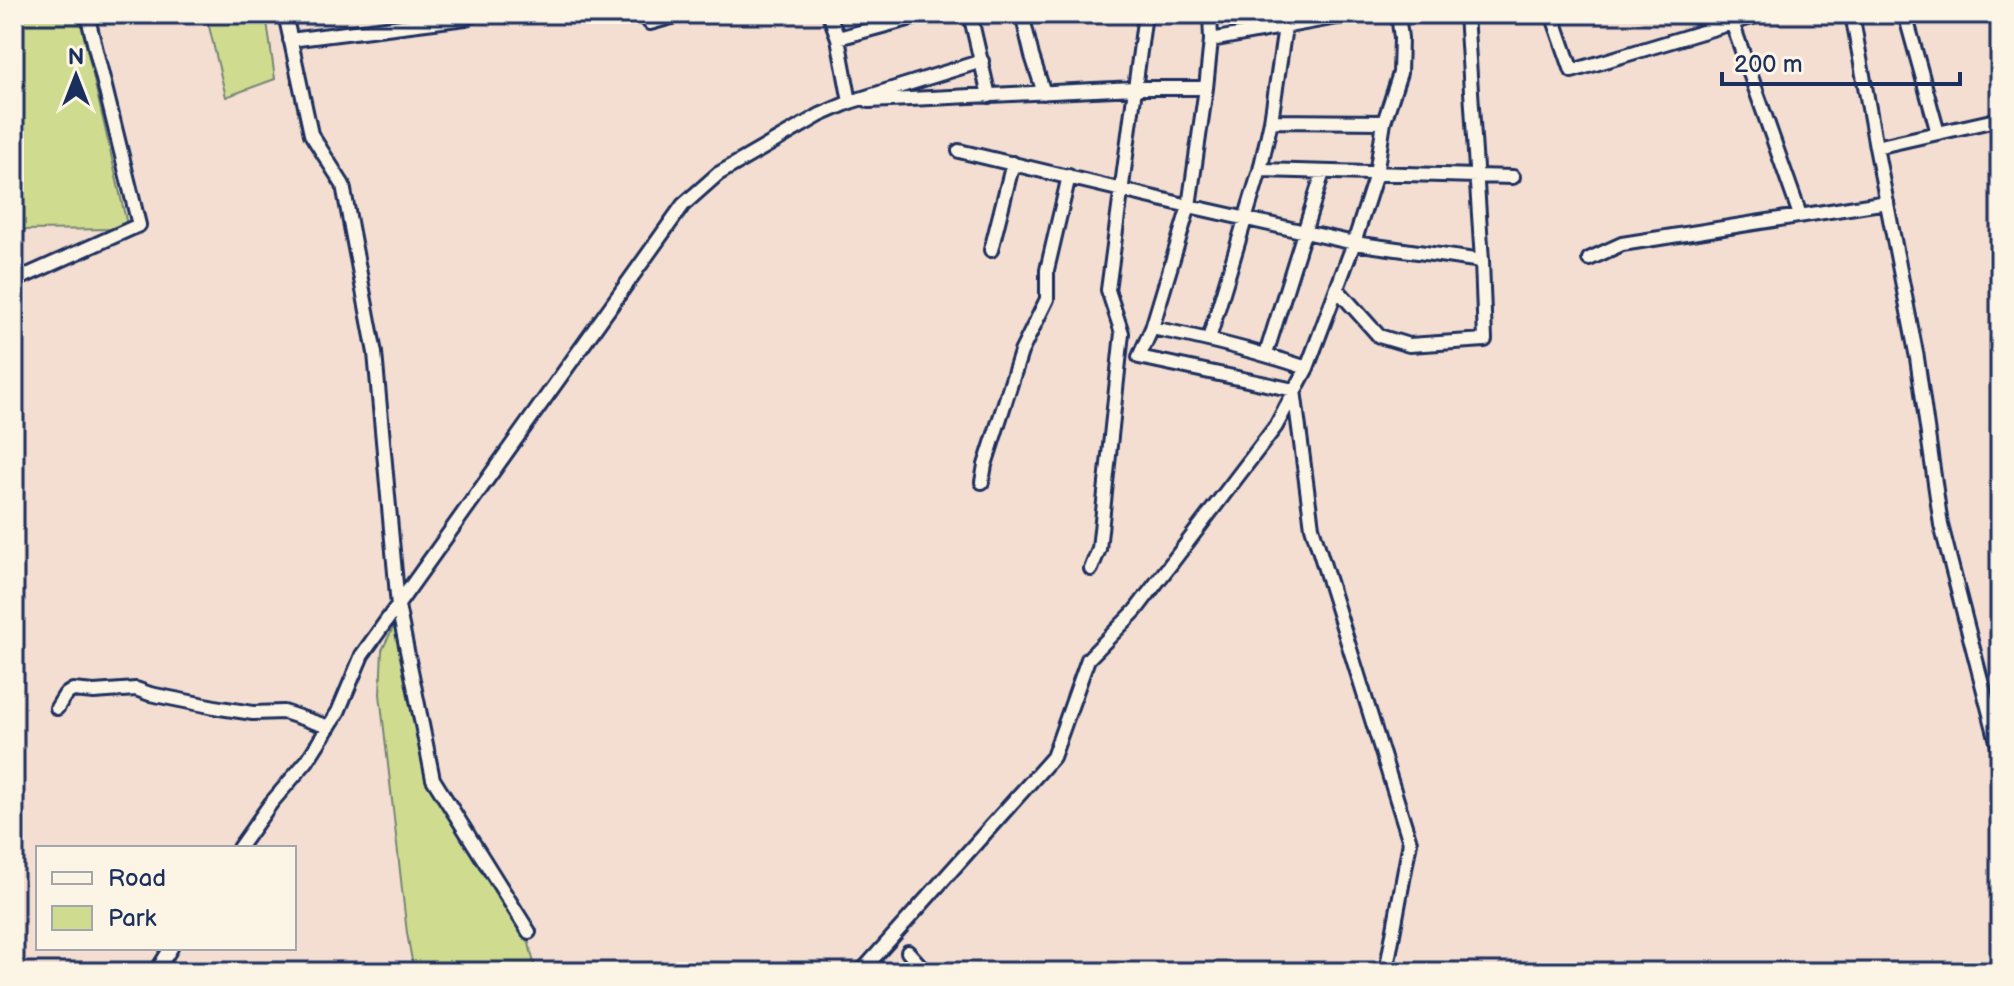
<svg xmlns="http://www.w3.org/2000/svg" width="2014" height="986" viewBox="0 0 2014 986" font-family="'Balsamiq Sans',sans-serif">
	<rect width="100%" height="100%" fill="#f4ded1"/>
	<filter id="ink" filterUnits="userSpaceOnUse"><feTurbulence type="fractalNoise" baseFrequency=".0125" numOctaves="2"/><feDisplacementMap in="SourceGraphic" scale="16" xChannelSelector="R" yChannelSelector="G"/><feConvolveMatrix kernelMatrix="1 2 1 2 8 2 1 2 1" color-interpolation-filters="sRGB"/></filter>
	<g filter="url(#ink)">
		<!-- green -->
		<path fill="#cfdb8e" stroke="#758576" stroke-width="2" d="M14 14H79L128 229 14 230Z
			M206 14H266L275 79 226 97Z
			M395 624 428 779 528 939 536 972H414L407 933 380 694 382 650Z"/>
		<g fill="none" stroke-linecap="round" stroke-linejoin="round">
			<!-- minor casing -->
			<g stroke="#1b2f5e" stroke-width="18">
				<path id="minor" d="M285 14 311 134 343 185 375 353 398 606 433 779 529 932
					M643 14 650 23 682 14
					M829 14 838 38 850 102
					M970 14 989 96
					M1022 14 1032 56 1044 93
					M1210 14 1211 40 1206 88 1189 206 1152 328 1139 357 1294 390 1312 527 1410 842 1386 972
					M1466 14 1482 261
					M1552 14 1572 71 1762 14
					M1729 14 1800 215
					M1852 14 1876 147 1917 358 1941 525 2000 753
					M1905 14 1938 133
					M838 38 927 14
					M290 40 466 18 474 14
					M1211 40 1354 14
					M869 101 1135 88H1206
					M1271 121 1384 122
					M1876 147 2000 119
					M959 151 1189 206 1354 243 1482 261 1485 340 1409 345 1379 336 1337 289
					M1260 170 1513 177
					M991 250 1013 163
					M1589 259 1622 244 1887 202
					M14 281 139 225 87 14
					M1152 328C1205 338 1256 351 1307 368
					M1209 339 1260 170 1271 121 1285 27 1281 14
					M1266 354 1323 172
					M982 482 985 465 1021 352 1047 299V270L1069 176
					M1091 569 1099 549 1122 333 1108 290 1145 14
					M57 708 65 695 73 690 94 692 136 689 150 694 220 708 253 713 284 712 329 727
					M239 848 271 803 307 761 338 712 362 655 683 205 718 174 820 115 850 102 982 61
					M908 952 926 972
					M156 972 171 948
					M861 972 1053 757 1088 659 1135 611 1276 426 1307 368 1354 243 1376 174 1384 122 1400 73 1401 38 1398 14"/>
			</g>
			<!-- minor -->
			<use href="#minor" stroke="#fcf5e5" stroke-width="12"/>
		</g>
	</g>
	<!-- margin -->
	<rect width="2014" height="986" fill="none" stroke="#fcf5e5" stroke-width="48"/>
	<rect x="24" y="24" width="1966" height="938" fill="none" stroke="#1b2f5e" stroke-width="3" filter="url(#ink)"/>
	<!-- legend -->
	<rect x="36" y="846" width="260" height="104" fill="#fcf5e5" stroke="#a2a6af" stroke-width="2"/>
	<rect x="52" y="872" width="40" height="12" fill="#fcf5e5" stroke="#a2a6af" stroke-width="2"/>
	<text x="108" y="886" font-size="24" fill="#1b2f5e">Road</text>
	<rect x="52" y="906" width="40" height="24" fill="#cfdb8e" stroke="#a2a6af" stroke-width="2"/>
	<text x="108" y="926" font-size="24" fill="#1b2f5e">Park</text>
	<!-- north arrow -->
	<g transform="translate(76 76)" stroke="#fcf5e5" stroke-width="6" paint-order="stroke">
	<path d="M0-6L14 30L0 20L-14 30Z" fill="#1b2f5e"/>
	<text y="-12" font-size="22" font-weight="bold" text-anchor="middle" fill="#1b2f5e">N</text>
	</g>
	<!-- scale -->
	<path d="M1722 72v12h238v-12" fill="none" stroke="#1b2f5e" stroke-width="4"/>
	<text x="1734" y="72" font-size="24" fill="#1b2f5e" stroke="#fcf5e5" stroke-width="6" paint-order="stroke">200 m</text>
</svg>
